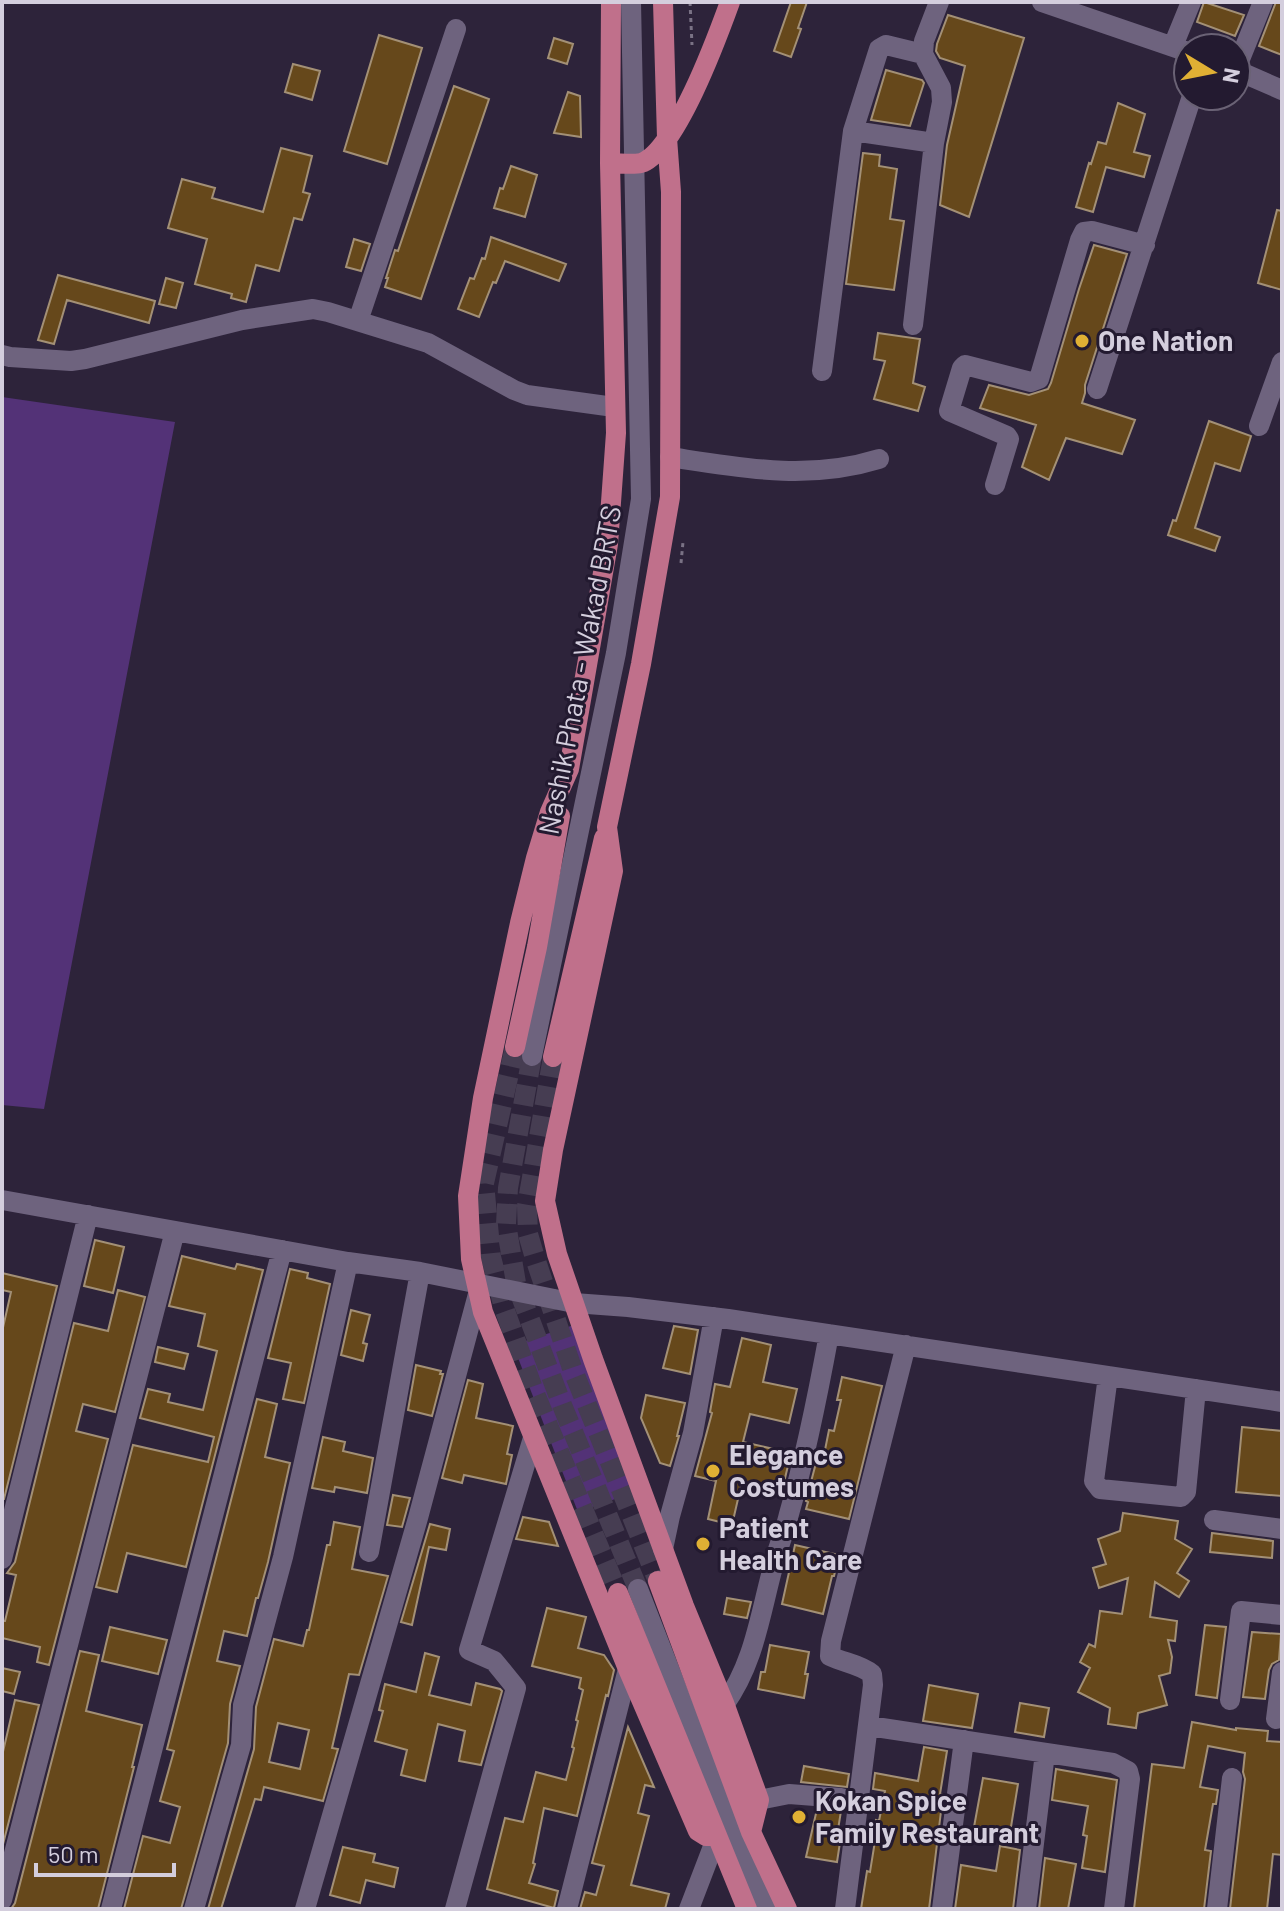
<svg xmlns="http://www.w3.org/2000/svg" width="1284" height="1911" viewBox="0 0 1284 1911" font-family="Barlow,sans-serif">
	<rect width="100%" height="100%" fill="#2d233a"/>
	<!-- green -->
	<path fill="#533277" d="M2 397 175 422 44 1109 2 1105Z
		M580 1323 638 1491 578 1512 513 1345Z"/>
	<!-- building -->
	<path fill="#66481b" stroke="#a39076" stroke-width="2" fill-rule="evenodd" d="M791 2H807L798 28 801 29 791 57 774 51Z
		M1204 2 1244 15 1235 36 1197 22Z
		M1276 2H1282V55L1259 46Z
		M948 15 1024 38 969 217 940 205 947 145 965 66 940 58 936 51 937 44Z
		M379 35 422 48 387 164 344 151Z
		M554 38 573 44 567 64 548 58Z
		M293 64 320 71 312 100 285 92Z
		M886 70 922 80 924 83 910 126 871 120Z
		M454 86 489 99 421 299 385 287 388 278H386L395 250 398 251Z
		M568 92 580 96 581 137 554 133Z
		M1118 103 1145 114 1134 152 1150 156 1144 177 1106 167 1093 212 1076 207 1089 163 1091 164 1098 142 1106 144Z
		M281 148 312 156 303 192 310 194 302 220 294 218 279 271 256 265 246 302 231 298 232 294 195 284 207 239 168 228 182 179 215 188 212 198 263 212Z
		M863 153 880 155 879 166 897 169 890 219 904 221 894 290 846 284Z
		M511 166 537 175 525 217 494 208 500 188 503 189Z
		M1277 210 1282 211V290L1258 283Z
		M491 237 566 264 559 281 505 261 496 283 493 282 479 317 458 309 470 278 474 279 482 258 485 259Z
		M354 239 370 244 361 271 346 267Z
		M1094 245 1127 254 1085 385V393L1082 403 1135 420 1122 454 1066 438 1049 480 1022 467 1036 425 980 408 989 385 1029 395 1048 389 1051 383 1079 289Z
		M58 275 155 301 149 323 67 300 54 344 38 340Z
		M166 278 183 283 176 308 159 304Z
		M878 333 920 339 913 383 925 387 918 411 874 399 885 361 874 359Z
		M1209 421 1251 436 1240 471 1215 463 1195 528 1220 537 1215 551 1168 535 1173 520 1176 521Z
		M95 1240 124 1247 113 1293 84 1286Z
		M182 1256 235 1269 237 1264 263 1270 186 1567 127 1553 117 1592 96 1587 133 1445 208 1462 214 1437 140 1418 148 1389 170 1394 168 1402 203 1410 217 1351 198 1346 205 1314 169 1306Z
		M290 1269 308 1273 307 1278 330 1284 304 1403 283 1399 291 1363 268 1358Z
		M2 1273 57 1286 4 1499H2V1332L11 1292 2 1290Z
		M118 1290 145 1297 115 1412 83 1404 76 1431 108 1439 49 1665 37 1662 40 1647 2 1638V1621H5L16 1575 7 1573 15 1562 74 1323 108 1331Z
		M351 1310 370 1315 363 1343 367 1344 363 1361 341 1355Z
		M674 1326 698 1330 690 1374 663 1368Z
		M742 1338 771 1345 763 1382 797 1389 789 1423 750 1414 743 1442 791 1453 781 1495 741 1486 732 1525 708 1519 716 1481 695 1476 712 1413 710 1412 715 1384 730 1387Z
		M158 1347 188 1354 184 1369 155 1362Z
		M416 1365 441 1371 440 1374H443L432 1416 408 1410Z
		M842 1377 882 1386 849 1519 806 1509 808 1502 806 1501 817 1459 820 1460 823 1450H825L829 1430 834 1431 841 1400H837Z
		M468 1380 483 1384 476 1418 513 1426 507 1454 512 1455 506 1484 464 1475 462 1483 442 1478Z
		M646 1395 685 1403 677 1436H679L670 1466 660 1463 641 1418Z
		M257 1399 277 1404 265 1457 290 1463 268 1562 258 1598H256L247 1636 224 1631 217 1661 240 1666 230 1704 228 1743 181 1909H124L143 1836 170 1843 180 1807 160 1801 174 1751 167 1749Z
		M1242 1427 1282 1431V1496L1236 1492Z
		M323 1437 345 1442 343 1451 373 1458 367 1493 335 1487 334 1492 312 1488Z
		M393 1495 410 1498 402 1527 387 1525Z
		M1123 1513 1178 1521 1175 1539 1192 1549 1177 1573 1189 1581 1179 1597 1155 1582 1150 1617 1177 1621 1175 1641 1168 1640 1172 1657 1170 1673 1159 1676 1167 1705 1138 1713 1136 1728 1108 1724 1110 1708 1078 1692 1090 1668 1080 1662 1089 1644 1095 1647 1100 1611 1122 1614 1128 1578 1099 1588 1093 1568 1106 1564 1098 1539 1120 1531Z
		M523 1517 549 1522 558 1546 516 1539Z
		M334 1522 360 1527 352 1569 388 1576 359 1675 349 1674 332 1748 338 1749 323 1801 264 1787 261 1800 255 1799 221 1909H208L254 1749 256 1707 274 1639 303 1646 307 1630H309L327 1545H330ZM278 1723 309 1730 300 1769 269 1762Z
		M430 1524 450 1529 446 1550 429 1547 412 1625 401 1622Z
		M1212 1533 1273 1541 1272 1558 1210 1552Z
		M795 1545 839 1555 834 1576H832L823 1614 782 1604Z
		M727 1598 751 1602 747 1618 724 1614Z
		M547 1608 586 1617 578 1648 604 1655 614 1670 608 1696 606 1695 577 1816 544 1808 533 1863 535 1864 529 1883 558 1891 554 1908 487 1889 505 1818 523 1822 536 1772 566 1780 574 1748 572 1747 578 1721 576 1720 583 1690 579 1688 581 1678 532 1666Z
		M1205 1625 1226 1627 1217 1698 1196 1695Z
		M110 1627 167 1640 158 1674 102 1661Z
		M1252 1632 1281 1634 1279 1660 1272 1664 1269 1670 1265 1699 1243 1697Z
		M770 1645 809 1652 805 1674H808L804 1698 758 1689 761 1672H765Z
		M80 1651 99 1655 86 1711 142 1725 132 1767H134L98 1909H11L15 1903Z
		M425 1653 439 1657 429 1695 471 1705 476 1683 500 1689 502 1691 481 1765 459 1761 465 1731 438 1724 425 1781 401 1775 407 1750 375 1741 383 1711 379 1710 385 1684 416 1692Z
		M2 1668 20 1672 14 1694 2 1691Z
		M929 1685 978 1694 972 1728 923 1721Z
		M15 1700 39 1705 2 1848V1756Z
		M1020 1703 1049 1708 1044 1737 1015 1732Z
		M1192 1722 1236 1730V1728L1268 1731 1267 1741 1282 1742V1855L1273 1854 1267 1909H1230L1245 1779 1243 1772 1245 1753 1208 1746 1200 1787 1218 1790 1216 1804H1213L1205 1850 1211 1851 1204 1909H1134L1152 1764 1184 1768Z
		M628 1727 654 1787 645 1785 638 1813 649 1816 631 1885 669 1894 665 1909H580L585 1892 596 1895 604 1866 592 1863Z
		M924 1747 947 1751 940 1794 943 1795 929 1909H861L867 1871 870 1872 875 1841 873 1840 876 1820 879 1821 885 1791 873 1789 875 1773 918 1781Z
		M804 1766 849 1774 847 1787 801 1782Z
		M1056 1769 1117 1780 1105 1872 1082 1868 1087 1836 1083 1835 1088 1806 1052 1800Z
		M983 1778 1018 1784 1010 1833 974 1827Z
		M817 1809 841 1811 837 1836H841L837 1862 806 1857Z
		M1000 1846 1020 1850 1013 1909H955L961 1865 996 1871Z
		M343 1847 375 1854 373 1862 398 1868 394 1887 366 1880 360 1903 330 1895Z
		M1045 1858 1076 1864 1068 1909H1039Z"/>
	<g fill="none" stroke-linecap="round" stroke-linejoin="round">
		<!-- minor-tunnel -->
		<path stroke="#463d52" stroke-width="20" stroke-dasharray="20 10" stroke-linecap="butt" d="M532 1056 508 1188 506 1224 516 1283 562 1405 638 1589"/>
		<!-- major-tunnel -->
		<path stroke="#463d52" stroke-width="20" stroke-dasharray="20 10" stroke-linecap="butt" d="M515 1047 484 1183 491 1257 504 1308 535 1394 618 1593
			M553 1057 527 1206 528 1234 535 1258 572 1368 658 1581"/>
		<!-- path -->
		<path stroke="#7a7285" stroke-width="3" stroke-dasharray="4 4" stroke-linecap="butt" d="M690 2 692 45
			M681 563 683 542"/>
		<!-- minor -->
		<path stroke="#6e637e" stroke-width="20" d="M1042 2 1188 52
			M1173 46 1191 2
			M1236 69 1263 2
			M1236 70 1282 90
			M853 131 934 143
			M358 321 456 29
			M913 325 934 143 942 102 941 88 923 54 924 41 939 2
			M2 355 10 357 71 361 85 359 242 320 313 309 328 312 428 343 514 390 527 395 614 407
			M822 371 853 131 879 49 886 45 923 54
			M1097 389 1192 96
			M1259 426 1282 362
			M670 457C742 468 808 481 879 459
			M995 485 1009 439 1007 436 949 411 962 368 965 365 1031 382 1039 379 1080 240 1084 232 1092 231 1145 245
			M532 1056 616 653 641 499 631 2
			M2 1200 348 1262 420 1272 574 1303 628 1307 728 1319 1282 1402
			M1108 1376 1094 1481 1100 1489 1181 1497 1186 1492 1196 1389
			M1214 1520 1282 1529
			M663 1549 670 1516 693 1433 714 1317
			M369 1552 420 1272
			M2 1559 88 1215
			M638 1589 693 1730 766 1909
			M1230 1700 1241 1611 1282 1615
			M724 1705C754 1664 760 1615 773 1567 777 1549 785 1532 789 1514 806 1455 818 1394 829 1334
			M1276 1719 1282 1672
			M869 1726 1113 1763 1128 1771 1130 1779 1114 1909
			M759 1800 789 1794 841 1798
			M2 1900 175 1231
			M111 1909 282 1250
			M194 1909 241 1745 243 1705 283 1557 348 1262
			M305 1909 418 1518 478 1294
			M455 1909 516 1688 494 1661 469 1650 533 1438
			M567 1909 628 1669
			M689 1909 717 1836
			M845 1909 873 1685 872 1674C860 1664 844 1663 830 1656L831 1641 906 1345
			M942 1909 964 1740
			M1026 1909 1045 1753
			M1217 1909 1232 1778"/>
		<!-- major -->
		<path stroke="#c0708b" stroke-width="20" d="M611 2 610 163 616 433 608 544 569 769 550 812 536 858 520 923 483 1098 468 1196 471 1259 483 1312 628 1669 698 1831 706 1836H717
			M663 2 667 138 671 192 670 497 641 664 607 827 613 871 553 1150 545 1201 557 1254 593 1359 684 1606 724 1703 759 1800 751 1832
			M610 163C620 163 632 165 641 163 675 153 718 35 730 2
			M515 1047 537 947 560 816
			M553 1057 604 838
			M658 1581 751 1832 787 1909
			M618 1593 747 1909"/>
	</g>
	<!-- markers -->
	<g fill="#e0b034" stroke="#231a30" stroke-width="3">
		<circle cx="1082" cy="341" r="8"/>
		<circle cx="713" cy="1471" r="8"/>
		<circle cx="703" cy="1544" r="8"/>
		<circle cx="799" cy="1817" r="8"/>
	</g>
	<g text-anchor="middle" stroke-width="6" stroke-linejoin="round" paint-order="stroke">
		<!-- poi labels -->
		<g font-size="28" font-weight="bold" fill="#d4cedd" stroke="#231a30" text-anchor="start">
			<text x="1098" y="351">One Nation</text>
			<text x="729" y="1465">Elegance<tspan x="729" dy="32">Costumes</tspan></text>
			<text x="719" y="1538">Patient<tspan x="719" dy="32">Health Care</tspan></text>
			<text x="815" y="1811">Kokan Spice<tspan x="815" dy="32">Family Restaurant</tspan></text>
		</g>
		<!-- street labels -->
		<g font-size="28" fill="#d4cedd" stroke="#231a30">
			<text transform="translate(580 670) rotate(-79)" y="10">Nashik Phata - Wakad BRTS</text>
		</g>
	</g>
	<!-- border -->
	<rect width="1284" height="1911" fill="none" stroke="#d4cedd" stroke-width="8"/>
	<!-- north arrow -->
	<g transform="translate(1212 72) rotate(100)"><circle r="38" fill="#231a30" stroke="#6a6275" stroke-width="2"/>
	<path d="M0-6L14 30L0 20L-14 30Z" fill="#e0b034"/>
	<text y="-12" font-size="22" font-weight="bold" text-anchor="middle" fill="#d4cedd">N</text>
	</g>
	<!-- scale -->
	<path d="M36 1863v12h138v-12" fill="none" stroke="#d4cedd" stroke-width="4"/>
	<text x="48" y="1863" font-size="24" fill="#d4cedd" stroke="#231a30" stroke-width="6" paint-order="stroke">50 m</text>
</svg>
